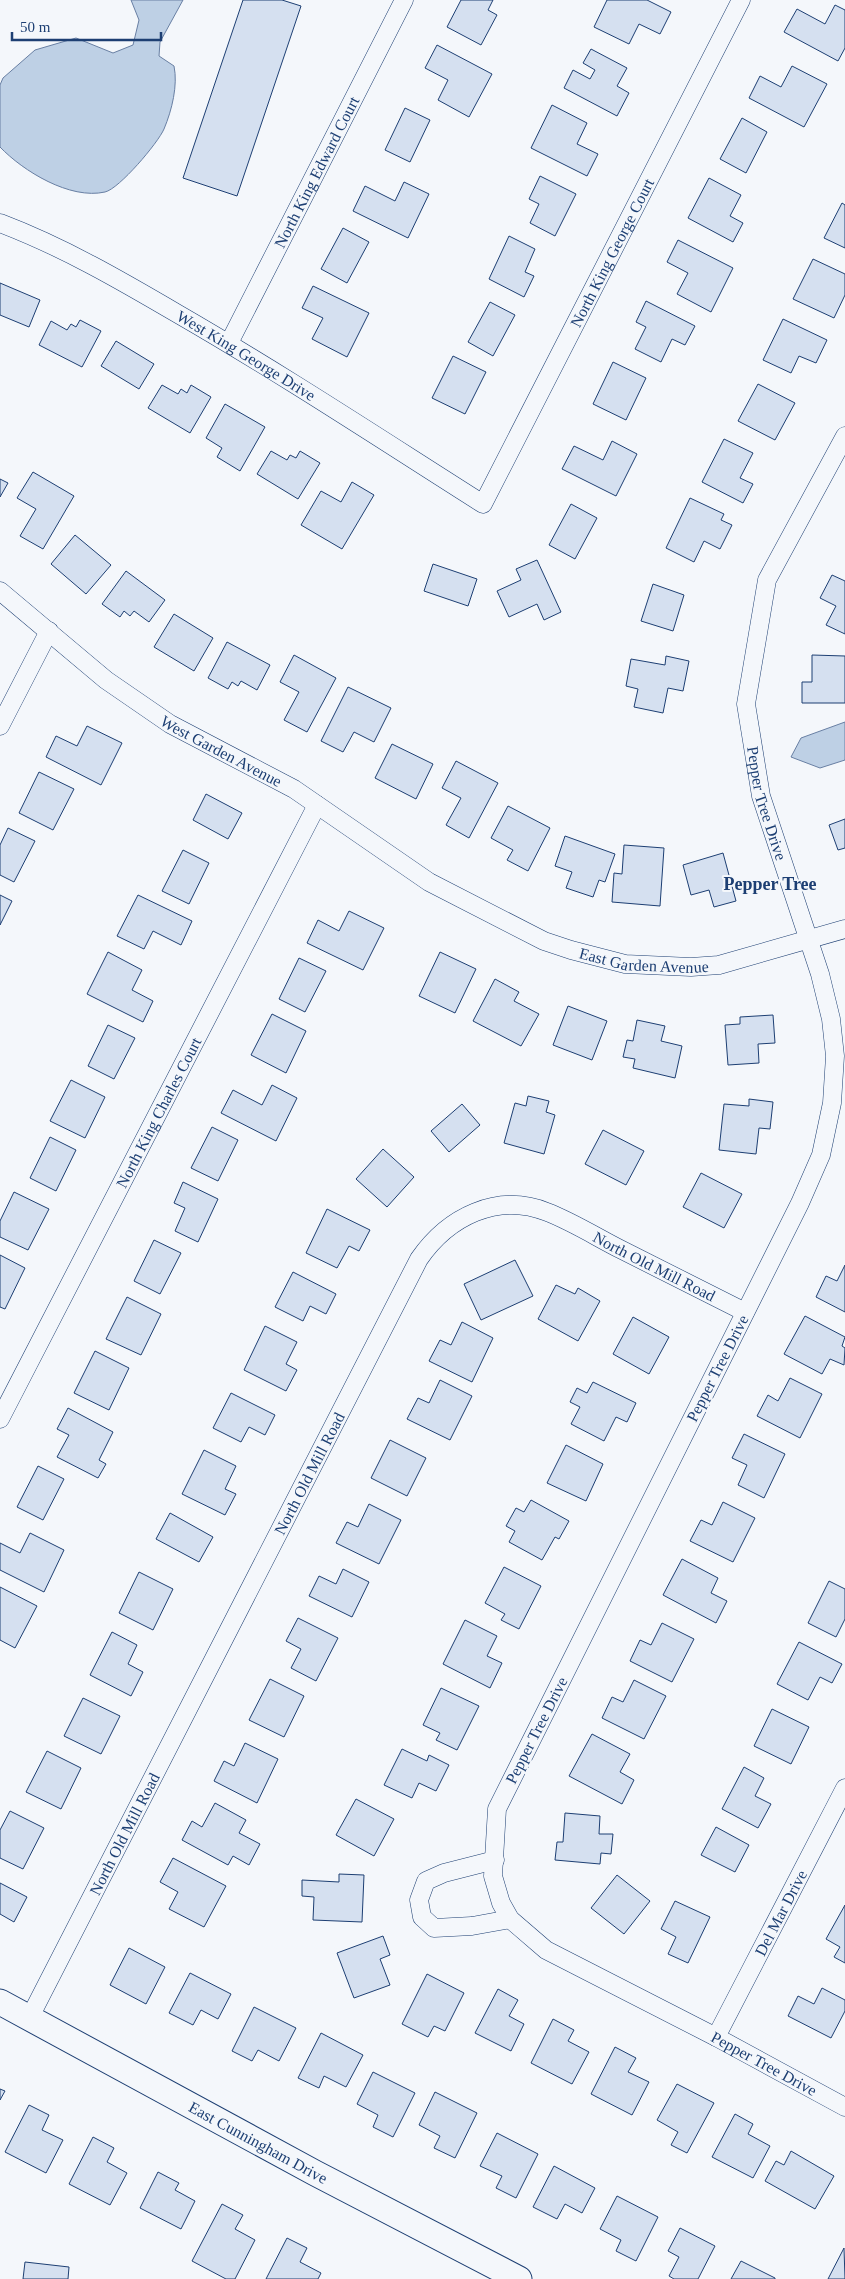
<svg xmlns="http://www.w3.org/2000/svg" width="845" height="2279" viewBox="0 0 845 2279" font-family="Georgia,serif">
	<rect width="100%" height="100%" fill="#f4f7fb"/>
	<!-- water -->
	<path fill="#bed0e5" stroke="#687fa3" d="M131 0H183L160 42 159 56 174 66C178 85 172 110 164 129 158 143 119 189 105 192 70 200 23 171 0 147V85L3 78 35 50 76 38 113 53 133 45 139 20Z
		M845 722V760L820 768 791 757 801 738Z"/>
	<!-- building -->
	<path fill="#d5e0f0" stroke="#1d3f73" d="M243 0H282L301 6 237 196 183 178Z
		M461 0H493L488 10 497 15 481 45 447 27Z
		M607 0H647L671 12 660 34 639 24 629 44 594 27Z
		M835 5 845 10V48L838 61 784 32 797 9 825 24Z
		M437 45 492 74 469 117 438 100 448 80 425 68Z
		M591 49 627 68 617 86 629 93 617 116 564 88 573 70 590 79 595 70 583 63Z
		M792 66 827 84 804 127 749 98 760 76 781 87Z
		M552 105 587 123 577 144 598 154 587 176 531 148Z
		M405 108 430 120 410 162 385 150Z
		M742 118 767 132 746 173 720 159Z
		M540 176 576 194 555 236 530 223 539 204 529 199Z
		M709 178 741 195 730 216 743 223 733 242 688 218Z
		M404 182 429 194 408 238 353 211 365 186 395 201Z
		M842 203 845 205V248L824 238Z
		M343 228 369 242 347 283 321 269Z
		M509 236 535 249 525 272 534 276 524 297 489 279Z
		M678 240 733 268 711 312 677 294 688 273 667 262Z
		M813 259 845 274V295L834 318 793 299Z
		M0 283 40 300 29 327 0 315Z
		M313 286 369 313 347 357 312 339 323 318 302 308Z
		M646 301 695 326 685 345 672 339 661 362 635 349 646 327 636 322Z
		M490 302 515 315 493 356 468 342Z
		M783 319 827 340 816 363 799 356 791 373 763 360Z
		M80 320 101 331 82 367 39 345 51 321 67 330 71 324 76 327Z
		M116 341 154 364 139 389 101 366Z
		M453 356 486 372 465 414 432 398Z
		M613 362 646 378 626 420 593 404Z
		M758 384 795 403 775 440 738 421Z
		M162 385 178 394 181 389 187 393 191 385 211 397 190 433 148 408Z
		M225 404 265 427 240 471 217 457 222 448 206 438Z
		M724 439 753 453 740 478 753 484 743 503 702 482Z
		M612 441 637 454 616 496 562 469 574 446 603 460Z
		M271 451 287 460 290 455 296 458 300 451 320 463 298 499 257 474Z
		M33 472 74 496 43 549 20 536 36 509 17 498Z
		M0 479 8 483 0 497Z
		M352 482 374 495 342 549 301 525 321 491 341 502Z
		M690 498 724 514 721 520 732 525 720 549 704 541 694 562 666 548Z
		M571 504 597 518 575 559 549 545Z
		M75 535 111 565 86 594 51 564Z
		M537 560 561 612 544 620 537 604 509 617 497 591 521 580 516 569Z
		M433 564 477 579 468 606 424 591Z
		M126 571 165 600 149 622 134 611 130 616 124 611 120 617 102 604Z
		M832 575 845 581V634L826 625 836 606 820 598Z
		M653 584 684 595 673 631 641 621Z
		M174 614 213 638 194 671 154 647Z
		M227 642 270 665 257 690 241 681 238 686 232 682 228 689 208 678Z
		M294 655 336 678 307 732 284 720 299 692 280 682Z
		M812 655 845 656V703H802V682H812Z
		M666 656 689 661 683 691 668 688 663 713 634 707 638 689 626 686 631 659 665 665Z
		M348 687 391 708 374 742 354 732 343 752 321 741Z
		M87 726 122 743 101 785 46 757 56 736 77 746Z
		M392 744 433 764 416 799 375 778Z
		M456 761 498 783 469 838 446 825 461 798 442 788Z
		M39 772 74 789 53 830 19 813Z
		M206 794 242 813 228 839 193 820Z
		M508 806 550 828 528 871 507 860 513 850 491 838Z
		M845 819V848L838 850 829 825Z
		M8 828 35 841 14 882 0 875V845Z
		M565 836 615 854 605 882 599 880 593 897 566 888 572 872 555 866Z
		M624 845 664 848 660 906 612 902 614 873 622 874Z
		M183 850 209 863 189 904 162 891Z
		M723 853 736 901 714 907 709 890 691 895 683 865Z
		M0 895 12 901 0 925Z
		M138 895 192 921 181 945 153 931 144 949 117 936Z
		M349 911 384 928 363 970 307 943 318 920 339 931Z
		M108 952 142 970 132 990 153 1001 143 1022 87 994Z
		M440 952 476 969 455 1013 419 996Z
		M299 958 326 971 305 1012 279 999Z
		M495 979 519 992 514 1001 539 1014 521 1046 473 1021Z
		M568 1006 607 1021 592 1060 553 1045Z
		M272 1014 306 1031 286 1073 251 1055Z
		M773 1015 775 1043 758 1044 759 1063 728 1065 725 1025 740 1024V1017Z
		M637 1020 665 1026 661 1041 682 1046 675 1078 633 1068 635 1059 623 1057 627 1040 633 1041Z
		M108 1025 135 1038 114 1079 88 1066Z
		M71 1080 105 1097 85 1138 50 1121Z
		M272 1085 297 1098 276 1141 221 1113 233 1090 262 1105Z
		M528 1096 549 1101 546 1112 555 1115 544 1154 504 1143 515 1103 526 1106Z
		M749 1099 773 1102 770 1129 759 1128 756 1154 719 1150 724 1104 749 1106Z
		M462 1104 480 1125 449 1152 431 1131Z
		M212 1127 238 1140 218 1181 191 1168Z
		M603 1130 644 1151 626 1185 585 1164Z
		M50 1137 76 1150 56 1191 30 1178Z
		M383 1149 414 1177 387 1207 356 1179Z
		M701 1173 742 1194 724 1228 683 1207Z
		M183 1182 218 1199 198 1242 175 1231 185 1208 174 1203Z
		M14 1192 49 1209 28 1250 0 1237V1221Z
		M327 1209 370 1230 359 1251 349 1246 337 1268 306 1253Z
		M154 1240 181 1253 160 1294 134 1281Z
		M0 1255 25 1268 5 1309 0 1307Z
		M515 1260 533 1296 481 1320 464 1284Z
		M845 1265V1312L816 1297 826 1276 837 1281Z
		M293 1272 336 1294 326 1314 310 1306 303 1321 275 1307Z
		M556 1285 575 1294 578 1288 600 1301 578 1341 538 1319Z
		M127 1297 161 1314 141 1355 106 1339Z
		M805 1316 845 1337 842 1346 845 1348 844 1365 830 1359 822 1374 784 1354Z
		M633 1317 669 1337 649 1374 613 1354Z
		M462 1322 493 1338 472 1382 429 1361 440 1340 451 1345Z
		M265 1326 297 1342 286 1364 297 1370 286 1391 244 1370Z
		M95 1351 129 1368 109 1410 74 1393Z
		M790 1378 822 1394 800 1438 757 1416 768 1395 778 1401Z
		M440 1380 472 1396 450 1440 407 1419 418 1398 429 1403Z
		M593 1382 636 1403 627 1422 616 1417 604 1441 571 1424 580 1407 570 1402 577 1388 587 1393Z
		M231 1393 275 1415 265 1435 249 1427 241 1442 213 1428Z
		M68 1408 113 1432 99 1460 106 1464 98 1478 57 1457 69 1435 57 1429Z
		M744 1434 785 1454 764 1498 738 1485 747 1465 732 1458Z
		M390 1440 426 1458 407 1496 371 1478Z
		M566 1445 603 1464 586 1501 547 1483Z
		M204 1450 236 1466 225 1489 236 1494 225 1515 182 1494Z
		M38 1466 64 1479 43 1520 17 1507Z
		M531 1500 569 1521 559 1539 555 1537 542 1560 509 1542 515 1531 506 1526 516 1508 524 1512Z
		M723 1502 755 1518 733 1562 690 1541 701 1520 712 1525Z
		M369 1504 401 1520 379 1564 336 1543 347 1522 358 1527Z
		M170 1513 213 1537 199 1562 156 1539Z
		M30 1533 64 1550 44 1592 0 1570V1543L20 1553Z
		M682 1559 718 1578 711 1593 727 1601 716 1623 663 1595Z
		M504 1567 541 1586 519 1629 501 1620 505 1614 485 1603Z
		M343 1569 369 1582 352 1617 309 1596 319 1576 336 1584Z
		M139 1572 173 1589 153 1630 119 1613Z
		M829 1581 845 1589V1619L836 1637 808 1623Z
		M0 1587 37 1606 15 1648 0 1640Z
		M298 1618 338 1638 316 1681 291 1668 301 1649 286 1641Z
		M465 1620 497 1636 487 1656 502 1663 490 1688 443 1664Z
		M662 1623 694 1639 672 1682 630 1661 640 1640 651 1645Z
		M112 1632 137 1645 128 1664 143 1672 131 1696 90 1675Z
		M799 1642 842 1664 832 1683 820 1677 808 1700 777 1684Z
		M270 1679 304 1696 284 1737 249 1720Z
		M634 1680 666 1696 644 1739 602 1718 612 1697 623 1702Z
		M441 1688 479 1706 457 1750 436 1740 440 1733 423 1725Z
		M83 1698 120 1716 101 1754 64 1736Z
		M772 1709 809 1727 791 1764 754 1746Z
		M592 1734 630 1754 620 1772 634 1780 622 1804 569 1776Z
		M245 1743 278 1759 257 1803 214 1781 224 1761 234 1766Z
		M402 1749 427 1761 429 1755 449 1765 436 1791 419 1783 412 1798 384 1785Z
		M47 1751 81 1768 61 1809 26 1792Z
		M744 1767 764 1778 755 1796 771 1804 758 1828 722 1809Z
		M356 1799 394 1819 374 1856 336 1835Z
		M215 1803 246 1820 239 1833 260 1844 249 1865 233 1856 228 1865 182 1840 192 1821 202 1827Z
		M10 1811 44 1828 23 1869 0 1858V1830Z
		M565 1813 600 1816 599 1834H613L611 1854 601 1853 600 1864 555 1860 557 1842H563Z
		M716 1827 749 1845 735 1872 701 1855Z
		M173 1858 226 1886 204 1927 169 1909 178 1892 160 1882Z
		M339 1874 364 1875 362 1922 313 1920 314 1897 302 1896V1880L339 1882Z
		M617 1875 650 1901 624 1934 591 1908Z
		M0 1883 27 1897 14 1922 0 1914Z
		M675 1901 710 1917 688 1963 668 1954 676 1937 661 1929Z
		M845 1905V1963L834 1957 840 1947 826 1939Z
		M383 1936 390 1955 380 1959 390 1985 354 1998 337 1953Z
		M129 1948 165 1967 146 2004 110 1985Z
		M190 1973 231 1994 218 2019 201 2010 193 2025 169 2013Z
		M427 1974 464 1993 445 2031 434 2026 428 2037 402 2024Z
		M822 1988 845 2000V2011L831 2038 788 2016 798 1996 814 2004Z
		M498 1989 518 2000 509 2016 524 2024 511 2051 475 2033Z
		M254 2007 296 2028 279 2061 258 2050 252 2061 232 2051Z
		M553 2019 574 2030 568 2041 589 2052 572 2084 531 2063Z
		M321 2033 363 2055 346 2087 324 2076 319 2088 298 2078Z
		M615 2047 636 2058 628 2072 649 2082 632 2115 591 2094Z
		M373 2072 415 2093 393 2137 373 2127 378 2115 357 2104Z
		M677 2084 714 2103 687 2153 671 2145 678 2132 657 2120Z
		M0 2089 5 2091 0 2100Z
		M435 2092 477 2113 455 2158 434 2148 440 2136 419 2125Z
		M29 2105 49 2115 42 2130 63 2140 46 2173 5 2152Z
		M735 2114 753 2124 748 2134 770 2146 753 2178 712 2157Z
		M497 2133 538 2154 516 2198 496 2188 502 2176 480 2166Z
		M93 2137 114 2148 107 2162 127 2173 110 2205 69 2184Z
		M791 2151 834 2176 815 2209 765 2181 776 2161 784 2165Z
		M554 2166 595 2188 582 2213 565 2204 557 2219 533 2207Z
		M158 2172 179 2183 175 2190 195 2201 181 2229 140 2208Z
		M617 2196 658 2217 636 2261 616 2251 621 2240 600 2229Z
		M222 2204 243 2215 235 2229 255 2240 235 2279H226L192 2261Z
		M680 2228 715 2246 698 2279H674L669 2276 679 2257 668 2251Z
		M287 2238 307 2248 300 2262 321 2273 318 2279H266Z
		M844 2248 845 2279H828Z
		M741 2261 775 2278V2279H731Z
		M25 2262 69 2267 68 2279H23Z"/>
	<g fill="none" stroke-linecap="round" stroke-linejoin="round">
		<!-- street casing -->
		<g stroke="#1d3f73" stroke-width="19">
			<g id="street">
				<path id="s1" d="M0 223C63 247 120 280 178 314 282 374 382 440 483 504L741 0"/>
				<path id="s2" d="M229 343 404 0"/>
				<path id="s3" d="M845 436 767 580 746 704 761 796 820 974 831 1019 835 1056 832 1103 821 1155 800 1203 497 1809 493 1876 501 1903 510 1919 546 1950 716 2037 845 2107"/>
				<path id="s4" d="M0 591 106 680 170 724 294 789 429 882 544 941 571 950 625 964 691 967 719 965 845 929"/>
				<path d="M0 726 49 631"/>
				<path id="s5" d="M0 1419 317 805"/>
				<path d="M495 1860 444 1873 426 1881 419 1900 422 1917 434 1928 472 1926 510 1919"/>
				<path id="s6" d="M30 2017 419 1259C448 1217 497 1192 547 1212 573 1222 598 1238 622 1250 663 1271 704 1291 745 1312"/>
				<path id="s7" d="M716 2037 845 1788"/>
			</g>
		</g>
		<!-- secondary casing -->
		<g stroke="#1d3f73" stroke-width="27">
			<g id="secondary">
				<path id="s8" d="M0 2002 315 2173 519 2279"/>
			</g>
		</g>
		<!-- street -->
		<use href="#street" stroke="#f4f7fb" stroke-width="18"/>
		<!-- secondary -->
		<use href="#secondary" stroke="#f4f7fb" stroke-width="25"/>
	</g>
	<g text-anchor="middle" stroke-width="4" stroke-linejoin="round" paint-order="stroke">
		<!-- street labels -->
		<g font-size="16" fill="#1d3f73" stroke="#f4f7fb">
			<text dy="6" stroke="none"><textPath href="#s2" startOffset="192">North King Edward Court</textPath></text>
			<text dy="6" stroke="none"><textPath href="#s1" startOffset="842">North King George Court</textPath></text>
			<text dy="6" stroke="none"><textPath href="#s1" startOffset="280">West King George Drive</textPath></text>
			<text dy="6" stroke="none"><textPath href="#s4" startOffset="274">West Garden Avenue</textPath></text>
			<text dy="6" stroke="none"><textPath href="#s3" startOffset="391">Pepper Tree Drive</textPath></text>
			<text dy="6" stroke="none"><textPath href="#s4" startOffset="752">East Garden Avenue</textPath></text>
			<text dy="6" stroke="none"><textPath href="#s5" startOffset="345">North King Charles Court</textPath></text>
			<text dy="6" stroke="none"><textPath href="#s6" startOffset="1120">North Old Mill Road</textPath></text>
			<text transform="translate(717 1368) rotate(-63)" y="6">Pepper Tree Drive</text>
			<text dy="6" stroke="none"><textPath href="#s6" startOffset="611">North Old Mill Road</textPath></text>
			<text transform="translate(536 1730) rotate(-63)" y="6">Pepper Tree Drive</text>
			<text dy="6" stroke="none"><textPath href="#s6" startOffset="206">North Old Mill Road</textPath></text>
			<text dy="6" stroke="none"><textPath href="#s7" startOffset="140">Del Mar Drive</textPath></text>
			<text dy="6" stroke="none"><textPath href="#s3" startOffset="1891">Pepper Tree Drive</textPath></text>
			<text dy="6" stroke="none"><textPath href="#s8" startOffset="294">East Cunningham Drive</textPath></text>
		</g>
		<!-- neighbourhood labels -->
		<g font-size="18" font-weight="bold" fill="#1d3f73" stroke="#f4f7fb">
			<text x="770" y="890">Pepper Tree</text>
		</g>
	</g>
	<!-- scale -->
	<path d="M12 32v8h149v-8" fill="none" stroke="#1d3f73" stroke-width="2.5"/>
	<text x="20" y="32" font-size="15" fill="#1d3f73" stroke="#f4f7fb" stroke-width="4" paint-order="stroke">50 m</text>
</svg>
